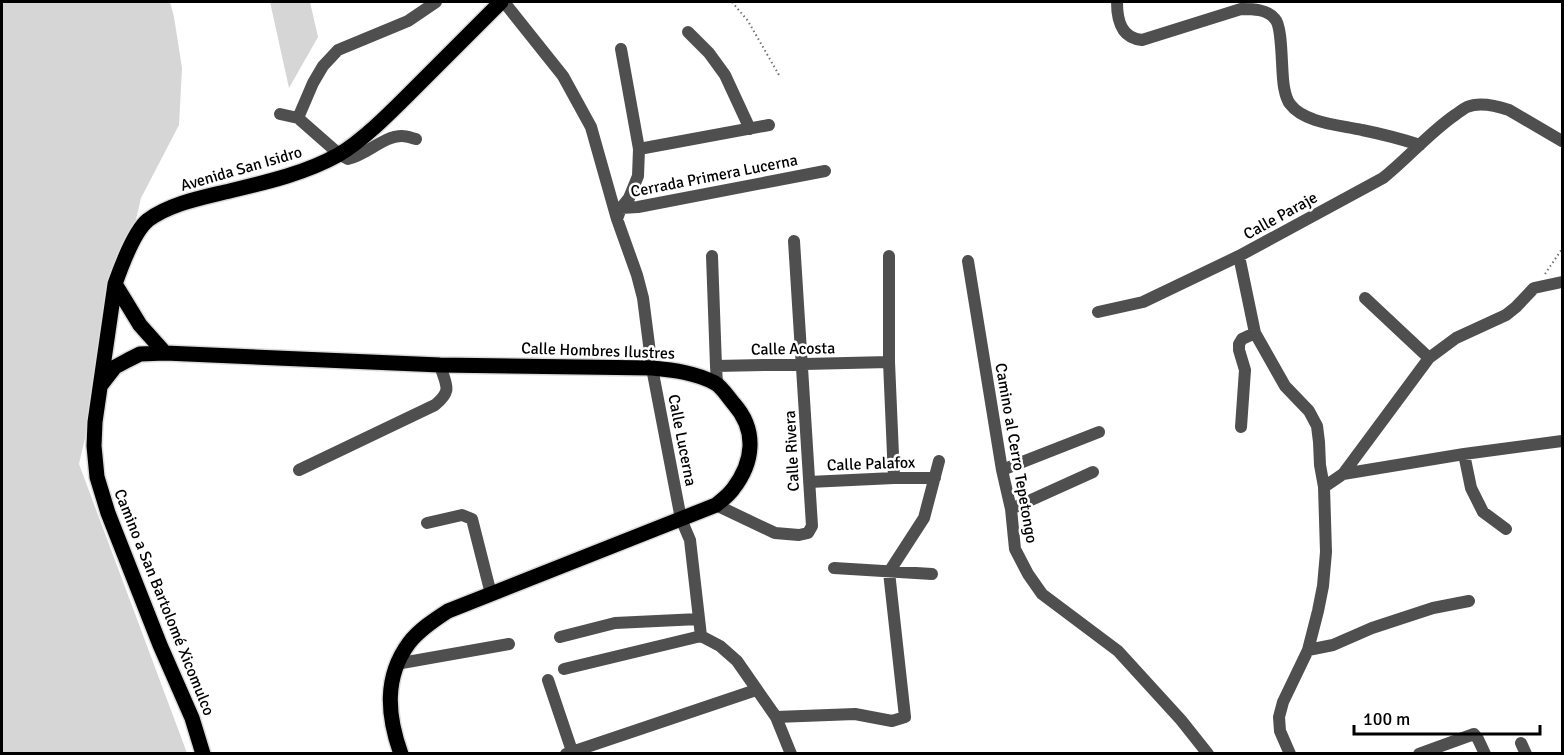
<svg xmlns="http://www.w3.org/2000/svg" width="1564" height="755" viewBox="0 0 1564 755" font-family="Signika,sans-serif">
	<rect width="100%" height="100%" fill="#fff"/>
	<!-- green -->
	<path fill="#d6d6d6" d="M2 2H170L174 17 182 68 179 125 141 198 79 464 187 753H2Z
		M270 2H310L318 37 289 88Z"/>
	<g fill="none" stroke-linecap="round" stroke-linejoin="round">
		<!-- major casing -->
		<g stroke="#dbdbdb" stroke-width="18">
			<path id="major" d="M115 284 140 325 165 353
				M101 385 115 367 128 360 140 354 165 353 440 365 652 368C674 370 696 373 715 383 722 387 728 397 734 404 757 430 754 462 733 489 729 495 722 500 716 505L448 611C434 620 419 630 409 643 384 677 387 715 401 754
				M203 754 192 718 160 645 108 513 97 477 94 446 95 422 115 284C121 267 134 231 148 220 170 204 200 198 225 192 263 183 304 174 338 155 361 142 389 114 408 95 439 64 470 33 501 2"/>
		</g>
		<!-- path -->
		<path stroke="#717171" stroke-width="2" stroke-dasharray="1.5 3" stroke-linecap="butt" d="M732 2 748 21 779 75
			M1545 274 1562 249"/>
		<!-- minor -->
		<path stroke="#4f4f4f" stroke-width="12" d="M504 2 563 76 591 127 617 219 637 275 643 298 652 368 681 519 690 540 701 636 720 646 737 661 776 717 791 754
			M1117 2C1117 20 1121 38 1142 40L1241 9C1253 9 1267 9 1275 19 1283 27 1281 72 1284 87 1285 92 1286 99 1290 104 1304 123 1340 125 1362 130 1382 134 1401 139 1420 145
			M688 32 709 53 725 75 750 129
			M621 49 639 149 638 176 629 198 621 208
			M280 114 298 118
			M416 139C412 138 406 136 402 136 383 136 367 155 348 159L339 154 298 118 313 83 323 66 338 50 408 21 436 2
			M639 149 769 125
			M617 219 621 208 638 207 825 171
			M712 256 716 366
			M889 256V362L894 478
			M968 261 1002 470 1011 509 1015 549 1028 574 1042 594 1118 651 1181 720 1208 754
			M1098 312 1143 302 1239 256
			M1429 358 1456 338 1506 315 1516 307 1534 288 1562 282
			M717 384 716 366 889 362
			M1241 427 1245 370 1239 350V344L1242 339 1255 333
			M1464 454 1471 488 1483 512 1506 529
			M299 470 435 405C453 390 446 386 440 365
			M1002 470 1099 432
			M1343 474 1464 454 1562 441
			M809 482 894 478H935
			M1324 487 1343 474 1429 358 1365 298
			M716 505 775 533 799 535 808 533 812 526 794 241
			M1011 509 1093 472
			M427 523 462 515 472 519 491 594
			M834 568 932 574
			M560 637 615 623 699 619
			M1308 650 1333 645 1372 628 1433 608 1469 601
			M396 664 509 644
			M564 669 701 636
			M548 680 572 751
			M776 717 855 714 892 721 905 717 889 572 924 518 939 461
			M1521 743 1526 754
			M566 754 756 690
			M1290 754 1280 731 1279 717 1283 702 1308 650 1318 611 1323 586 1326 552 1324 487 1320 465 1319 442 1317 426 1309 411 1285 386 1255 333 1239 256 1383 178C1408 158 1429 133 1455 115 1458 113 1463 109 1467 107 1479 102 1497 106 1509 110L1562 141
			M1419 754 1474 734 1478 739 1485 754"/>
		<!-- major -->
		<use href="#major" stroke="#000" stroke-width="15"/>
	</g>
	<g text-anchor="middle" stroke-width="5" stroke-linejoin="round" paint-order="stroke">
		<!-- street labels -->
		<g font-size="16" fill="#000" stroke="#fff">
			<text transform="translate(241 168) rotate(-16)" y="6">Avenida San Isidro</text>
			<text transform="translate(714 175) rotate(-11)" y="6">Cerrada Primera Lucerna</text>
			<text transform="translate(1280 215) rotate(-29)" y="6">Calle Paraje</text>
			<text transform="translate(793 348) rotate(-1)" y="6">Calle Acosta</text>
			<text transform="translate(598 350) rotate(2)" y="6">Calle Hombres Ilustres</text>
			<text transform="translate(683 440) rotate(79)" y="6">Calle Lucerna</text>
			<text transform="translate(791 451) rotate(-93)" y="6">Calle Rivera</text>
			<text transform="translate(1017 453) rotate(80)" y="6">Camino al Cerro Tepetongo</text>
			<text transform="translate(871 463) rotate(-2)" y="6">Calle Palafox</text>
			<text transform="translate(165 602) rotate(68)" y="6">Camino a San Bartolomé Xicomulco</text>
		</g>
	</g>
	<!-- border -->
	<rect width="1564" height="755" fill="none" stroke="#000000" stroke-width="6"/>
	<!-- scale -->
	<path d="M1354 725v9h186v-9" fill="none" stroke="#000000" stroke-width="3"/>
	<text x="1363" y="725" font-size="18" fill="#000000" stroke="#ffffff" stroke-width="4.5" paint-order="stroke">100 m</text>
</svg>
